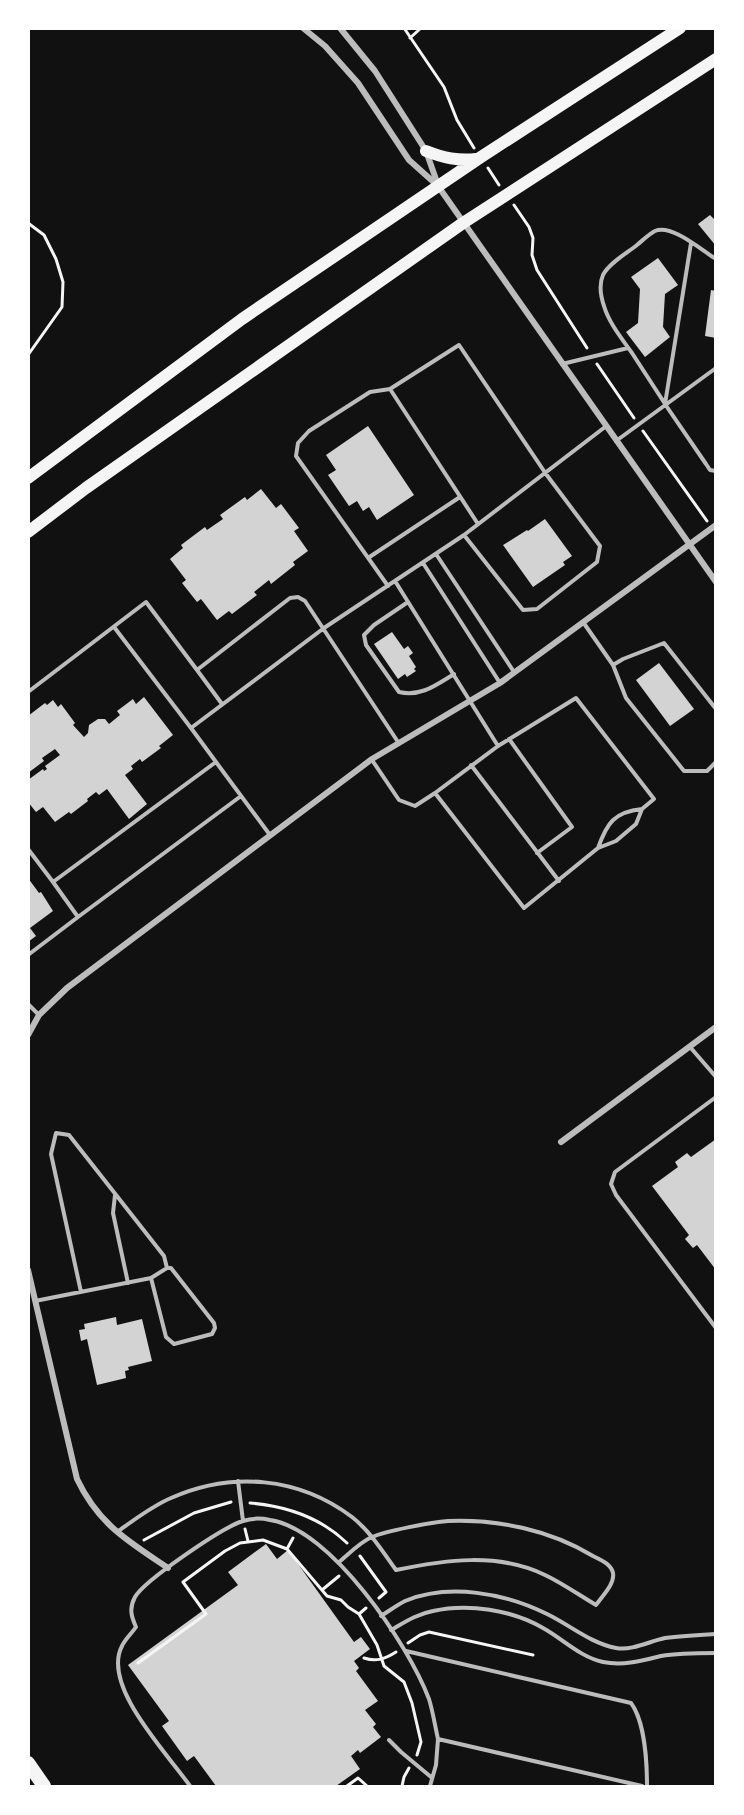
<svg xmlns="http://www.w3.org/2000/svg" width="744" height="1815" viewBox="0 0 744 1815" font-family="'PT Serif',serif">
	<rect width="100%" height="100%" fill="#111"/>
	<!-- building -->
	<path fill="#d3d3d3" d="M710 215 716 221V246L698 224Z
		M658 258 678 285 665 294 663 327 670 337 645 357 626 332 638 323 640 289 631 277Z
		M711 290 716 291V338L705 336Z
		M368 426 414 495 377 520 369 507 363 511 357 501 349 506 328 475 336 470 326 455Z
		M261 489 276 508 281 504 299 528 294 531 308 551 293 562 295 565 271 584 269 580 254 592 257 595 232 614 229 611 217 620 201 599 197 602 182 583 186 580 170 559 183 548 181 545 205 527 207 530 223 519 220 515 245 497 247 500Z
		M545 519 572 556 563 562 565 565 533 587 503 545 527 530 528 531Z
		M392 632 404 649 408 646 413 653 409 656 416 667 414 669 416 671 407 677 405 674 398 679 374 644Z
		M659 663 694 709 670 726 636 680Z
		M144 697 173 735 159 746 161 748 142 762 140 759 131 766 133 769 125 775 147 804 129 819 107 789 99 795 96 792 87 799 88 801 71 814 69 812 55 822 43 807 36 812 28 802V780L43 769 44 771 47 769 45 766 60 755 55 749 42 758 44 761 28 773V716L45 703 47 705 53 700 58 707 61 704 75 723 73 725 84 737 88 733 89 725 98 719H105L109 724 120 715 117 711 133 699 136 704Z
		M28 878 39 893 41 892 53 911 30 928 36 936 28 942Z
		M716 1139V1270L697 1245 693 1248 685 1239 689 1235 652 1186 678 1167 675 1162 687 1153 691 1157Z
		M116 1317 117 1325 142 1319 152 1361 128 1367 129 1370 125 1371 126 1378 97 1385 87 1339 81 1341 79 1330 85 1329 84 1324Z
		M266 1544 277 1559 288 1550 354 1642 361 1637 370 1649 354 1661 359 1668 356 1671 378 1701 365 1710 376 1724 373 1727 381 1737 360 1753 358 1750 351 1756 360 1769 336 1786H216L194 1756 187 1761 162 1726 169 1721 128 1665 238 1585 228 1572Z"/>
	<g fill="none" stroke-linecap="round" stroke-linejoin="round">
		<!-- path -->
		<path stroke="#f5f5f5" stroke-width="3" d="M404 28 444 87 457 120 474 148
			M410 38 421 28
			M488 168 499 185
			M514 205 529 227 533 238 532 255 537 270 587 348
			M28 223 44 235 56 259 63 282 62 307 28 355
			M597 364 634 418
			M643 431 707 521
			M250 1503C286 1506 320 1517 347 1543
			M245 1529 248 1541
			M144 1540 194 1513 231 1502
			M287 1549 293 1538
			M360 1556 386 1592 379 1598
			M322 1590 339 1576
			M359 1614 377 1645 384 1666 404 1682 412 1703 421 1742 417 1755
			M408 1643 420 1635 429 1632 533 1655
			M364 1658C376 1662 385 1659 396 1652
			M138 1663 206 1614 183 1582 225 1551 240 1543 263 1540 287 1549 327 1596 341 1600 348 1607 359 1614 366 1608
			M347 1786 358 1778 367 1786
			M402 1786 404 1777 409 1768"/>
		<!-- service -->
		<path stroke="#bcbcbc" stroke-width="4" d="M716 259C701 250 672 224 655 231 649 234 643 240 637 245 627 253 609 263 603 275 599 284 601 297 604 306 609 323 622 339 632 353 656 391 680 427 706 464L710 470 716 471
			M562 364 628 348
			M390 389 478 524
			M665 404 691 243
			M616 441 716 368
			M436 554 514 672
			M368 558 460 497
			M423 563 500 683
			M395 581 498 746 576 698 654 799 642 809 636 824 616 841 598 848 524 908 435 793 498 746
			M388 586 296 456 298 443 309 431 370 392 390 389 459 345 546 474 600 546 597 562 537 609 523 610 464 535
			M408 602 374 625 364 635 366 645 399 692C421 697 436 685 454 674
			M583 622 613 665
			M114 627 191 728
			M28 692 146 602 197 670
			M222 704 197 670 290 598 298 597 305 601 398 742
			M716 709 664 643 623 659 613 665 626 698 684 771H707L716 762
			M509 739 572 827 537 853
			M372 760 399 800 415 806 435 793
			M216 762 191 728 324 628 464 535 605 427
			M471 765 559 881
			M598 848C607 823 614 812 642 809
			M28 849 53 882
			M78 917 241 796
			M28 955 78 917 53 882 216 762 270 835
			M28 1004 39 1015
			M690 1047 716 1077
			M716 1097 615 1172 611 1184 616 1195 716 1328
			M115 1195 113 1213 128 1283
			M151 1278 166 1337 174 1344 212 1334 215 1328 214 1323 171 1268H167
			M35 1301 151 1278 167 1268 164 1256 69 1135 56 1133 51 1154 81 1292
			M238 1481 243 1521
			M117 1532C134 1520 152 1506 171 1498 232 1471 299 1477 352 1517 370 1531 383 1552 396 1570 444 1560 498 1552 545 1575 562 1583 579 1595 596 1605 602 1596 615 1584 613 1573 611 1564 601 1560 593 1556 550 1530 498 1519 448 1521 432 1522 386 1531 372 1537 360 1542 349 1554 339 1562
			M381 1616C389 1611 397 1605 405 1601 449 1583 505 1593 547 1614 570 1625 590 1643 616 1648 632 1651 650 1641 665 1638 682 1636 699 1635 716 1634
			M391 1630C405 1622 417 1614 433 1611 468 1603 512 1610 543 1628 563 1639 580 1657 603 1662 623 1666 641 1661 661 1656 678 1653 698 1653 716 1653
			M406 1651 631 1703C645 1722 647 1764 647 1786
			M389 1740 401 1752 431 1777
			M190 1786C168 1754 101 1686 122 1646 125 1639 132 1633 136 1627 131 1616 129 1608 135 1597 145 1580 223 1527 243 1521 252 1518 261 1518 270 1520 331 1529 408 1644 429 1699 433 1712 435 1726 438 1739L642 1786
			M430 1786 436 1765 438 1739"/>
		<!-- minor -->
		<path stroke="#bcbcbc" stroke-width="6" d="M303 28 325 46 358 83 409 160 438 186 716 582
			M340 28 375 71 426 151 438 185
			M28 1035 39 1015 67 988 372 759 500 683 716 525
			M561 1142 716 1027
			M28 1270 77 1479C99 1525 128 1541 168 1568"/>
		<!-- primary -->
		<path stroke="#f5f5f5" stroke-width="12" d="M426 151C444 158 458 161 476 159
			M28 478 242 319 481 157 680 28
			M28 532 86 488 463 223 716 59"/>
		<!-- motorway -->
		<path stroke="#f5f5f5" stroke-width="14" d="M28 1763 44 1786"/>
	</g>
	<!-- border -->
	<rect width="744" height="1815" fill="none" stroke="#ffffff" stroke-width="60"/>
</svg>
